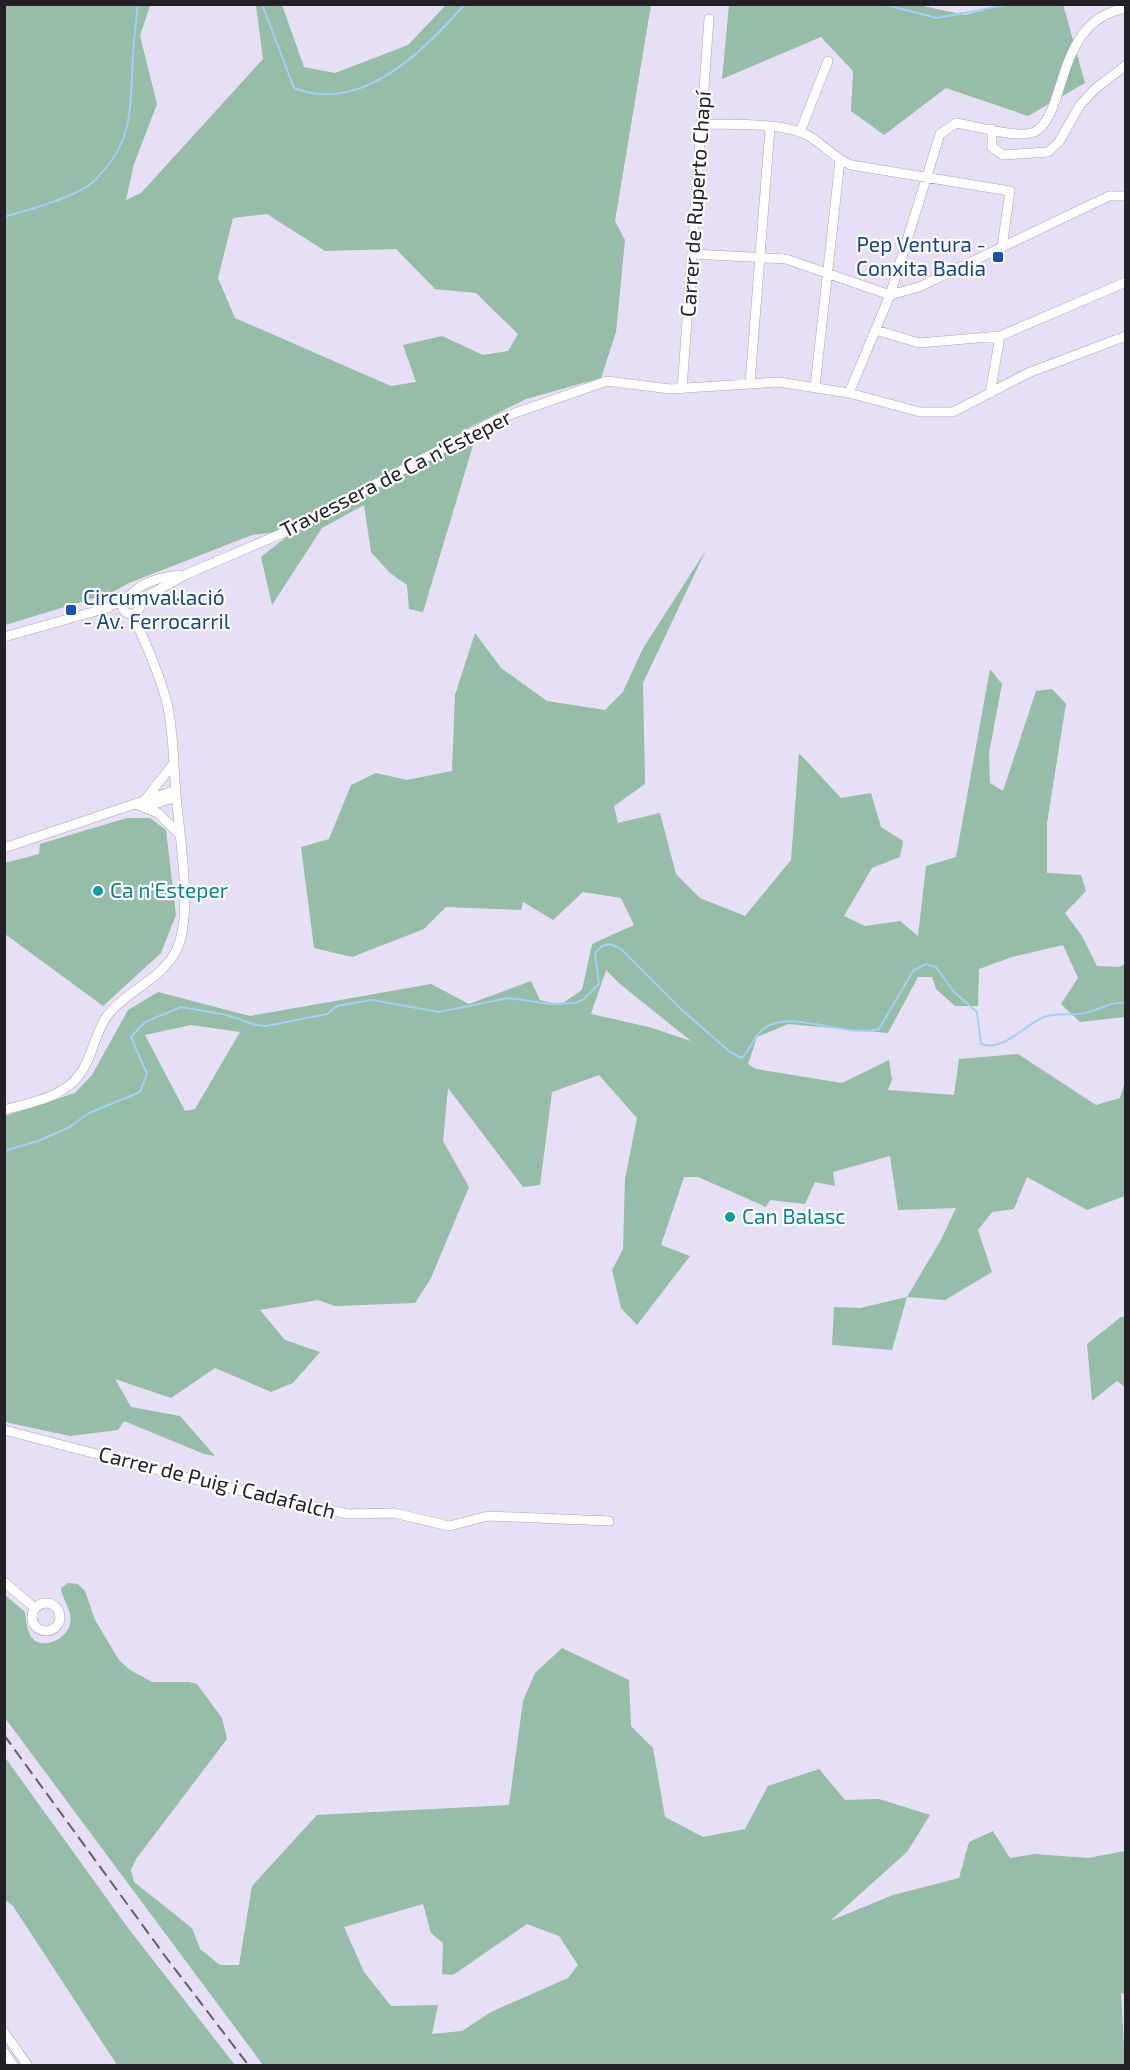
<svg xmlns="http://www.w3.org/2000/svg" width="1130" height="2070" viewBox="0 0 1130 2070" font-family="'Exo 2',sans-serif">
	<rect width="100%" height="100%" fill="#e6dff5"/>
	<!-- green -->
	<path fill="#95bda7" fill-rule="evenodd" d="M914 4 965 15 1002 5 1063 4 1085 83 1028 116 946 88 884 135 851 111 853 71 821 37 722 79 729 5Z
		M4 5H150L140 36 157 104 134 164 126 200 141 193 263 59 256 5H282L304 67 335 73 408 45 446 5H651L615 221 625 240 616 332 601 378 526 399 464 430 474 442 423 612 409 609 407 585 390 573 371 552 364 505 322 528 272 605 261 557 295 530 252 535 129 583 111 593 5 625ZM267 214 325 251 396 249 435 289 476 293 518 334 508 351 483 355 442 336 403 345 416 382 391 386 235 318 218 278 233 218Z
		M706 550 643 683 645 784 614 806 618 823 660 813 676 874 700 898 745 916 791 860 799 753 841 798 871 793 881 827 903 841 900 857 872 868 844 916 865 926 900 921 918 936 926 866 956 857 990 669 1002 684 989 753 990 783 1003 791 1036 691 1052 689 1066 704 1047 823V873L1081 875 1086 891 1065 913 1082 936 1097 966 1119 967 1125 964V1017L1080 1022 1061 1004 1078 978 1063 945 1012 957 979 969 978 1006H955L936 989 932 977H918L888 1033 788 1024 757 1037 748 1064 756 1069 842 1083 889 1060 892 1080 888 1090 954 1095 959 1059 1018 1054 1096 1105 1120 1098 1125 1081V1196L1087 1210 1027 1177 1014 1209 992 1212 978 1230 992 1272 945 1300 907 1297 892 1350 832 1345 834 1307 860 1308 907 1297 942 1238 956 1208 898 1210 890 1156 833 1172 835 1186 815 1182 805 1204 770 1200 766 1207 698 1177H684L661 1245 690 1256 637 1325 621 1308 612 1270 623 1249 625 1179 637 1118 599 1075 552 1092 540 1185 523 1187 448 1088 443 1141 469 1187 431 1278 415 1303 335 1306 318 1300 260 1310 285 1340 320 1352 293 1383 271 1392 215 1368 171 1398 115 1379 131 1407 180 1416 215 1456 204 1454 124 1421 118 1430 70 1436 5 1422V1116L75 1093 92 1075 128 1010 158 992 250 1016 431 984 469 1004 531 981 540 1000 560 1005 582 990 592 944 634 925 621 898 583 892 553 920 523 902 521 910 446 907 424 929 352 957 314 948 301 847 329 839 351 785 376 773 407 780 452 771 455 695 475 633 501 668 547 701 605 710 623 692 642 650ZM606 970 620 984 691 1041 649 1027 591 1014ZM191 1025 240 1032 195 1109 185 1111 145 1035Z
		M127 818H150L166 830 176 915 161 953 103 1006 5 934V863L39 854 40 844Z
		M1121 1317H1125V1387L1117 1381 1092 1401 1087 1344Z
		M68 1583 78 1584 85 1591 95 1620 119 1660 130 1670 152 1682H189L197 1684 222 1718 227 1739 136 1859 131 1870 134 1882 192 1928 200 1949 220 1965H239L252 1886 317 1815 509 1805 523 1701 535 1673 562 1648 629 1680 631 1726 653 1748 665 1817 703 1837 745 1829 768 1786 819 1769 845 1800 879 1799 930 1815 907 1852 830 1921 893 1895 959 1878 969 1842 993 1831 1010 1858 1035 1854 1088 1858 1125 1851V1994L1121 1993 1125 2065H263L5 1718V1595L25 1612C26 1621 27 1632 33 1639 44 1650 68 1638 70 1624 73 1610 62 1600 61 1588ZM423 1904 431 1933 443 1943 442 1974 453 1975 527 1924 559 1936 578 1965 568 1978 491 2012 462 2031 432 2034 438 2005 391 2006 364 1972 344 1927Z
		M4 1756 128 1928 235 2065H117L13 1906 5 1900Z"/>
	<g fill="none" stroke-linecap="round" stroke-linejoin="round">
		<!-- stream -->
		<path stroke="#a3d0f6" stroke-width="2" d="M262 4 294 88C361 115 425 50 465 4
			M882 4 937 18 1012 4
			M4 217C31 209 58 202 83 189 91 185 97 179 103 171 135 137 130 99 133 55 134 38 136 21 138 4
			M4 1151 38 1141 68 1128 89 1113 140 1092 147 1074 131 1037 145 1022 181 1007 227 1015 256 1025 266 1026 327 1014 337 1006 372 1000 439 1012 508 998 550 1004 576 1003 585 998 599 984 595 953 602 946 610 944 621 949 681 1009 730 1052 742 1058C752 1048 754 1033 768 1026 797 1011 847 1038 879 1029L913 971 926 964 936 967 954 992 977 1012 981 1044C1004 1052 1024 1025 1044 1017 1057 1012 1072 1016 1085 1013 1100 1010 1110 1001 1126 1003"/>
		<!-- minor casing -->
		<g stroke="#aaa4b8" stroke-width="10">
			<path id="minor" d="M702 124C731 125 779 122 805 134 822 142 833 158 851 165L1010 191 1002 247
				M992 129V147L1003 155 1048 152 1059 142 1080 105 1095 89 1126 65
				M800 132 828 61
				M693 254 786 259 890 295 919 287 1109 196H1126
				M876 330 919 343 1000 336 1126 282
				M750 383 770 128
				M815 387 840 160
				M682 389 709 19
				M849 393 890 295 940 134 956 123C975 126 1018 139 1034 132 1068 116 1054 20 1126 8
				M990 394 1000 336
				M122 605a9 9 0 1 1 18 0a9 9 0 1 1-18 0Z
				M130 596C140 582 163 577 179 575
				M140 605 149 595 187 574 285 532 498 419 607 381 670 389 778 382 849 393 920 412H953L1028 373 1126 336
				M4 637 107 608 124 599
				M144 801 174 763
				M136 804 158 813 179 834
				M145 807 176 797
				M4 848 176 790
				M4 1110C37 1101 72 1096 87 1062 94 1047 97 1030 107 1016 126 991 162 979 176 951 194 916 179 835 176 794 173 763 174 733 167 703 159 673 146 643 132 614
				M4 1430 216 1485 348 1514 394 1513 449 1526 488 1516 609 1521
				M4 1582 35 1608
				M32 1617a14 14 0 1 1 28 0a14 14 0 1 1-28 0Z
				M4 2032 28 2066
				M4 2052 14 2066"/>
		</g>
		<!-- minor -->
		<use href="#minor" stroke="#fff" stroke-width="9"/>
		<!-- rail -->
		<path stroke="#625e6a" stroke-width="2" stroke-dasharray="12 6" stroke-linecap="butt" d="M4 1735 165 1956 249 2066"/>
	</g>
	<!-- markers -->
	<g fill="#1a4fb4" stroke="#fff" stroke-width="2">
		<rect x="992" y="251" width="12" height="12" rx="3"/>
		<rect x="65" y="604" width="12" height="12" rx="3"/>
	</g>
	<g fill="#0f9aa8" stroke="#fff" stroke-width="2">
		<circle cx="98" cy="891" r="6"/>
		<circle cx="730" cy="1217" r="6"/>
	</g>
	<g text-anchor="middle" stroke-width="4.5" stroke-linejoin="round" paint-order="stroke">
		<!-- street labels -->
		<g font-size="21" fill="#232028" stroke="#fff">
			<text transform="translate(696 204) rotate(-86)" y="7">Carrer de Ruperto Chapí</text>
			<text transform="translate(396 474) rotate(-27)" y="7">Travessera de Ca n'Esteper</text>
			<text transform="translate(217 1483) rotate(14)" y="7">Carrer de Puig i Cadafalch</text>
		</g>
		<!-- transit labels -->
		<g font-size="21" fill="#164399" stroke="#fff" text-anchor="end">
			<text x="986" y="252">Pep Ventura -<tspan x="986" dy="24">Conxita Badia</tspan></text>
			<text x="83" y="605" text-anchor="start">Circumval·lació<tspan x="83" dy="24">- Av. Ferrocarril</tspan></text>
		</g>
		<!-- culture labels -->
		<g font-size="21" fill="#0d838f" stroke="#fff" text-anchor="start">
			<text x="110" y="898">Ca n'Esteper</text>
			<text x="742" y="1224">Can Balasc</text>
		</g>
	</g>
	<!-- border -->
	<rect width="1130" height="2070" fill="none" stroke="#232028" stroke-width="12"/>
</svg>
